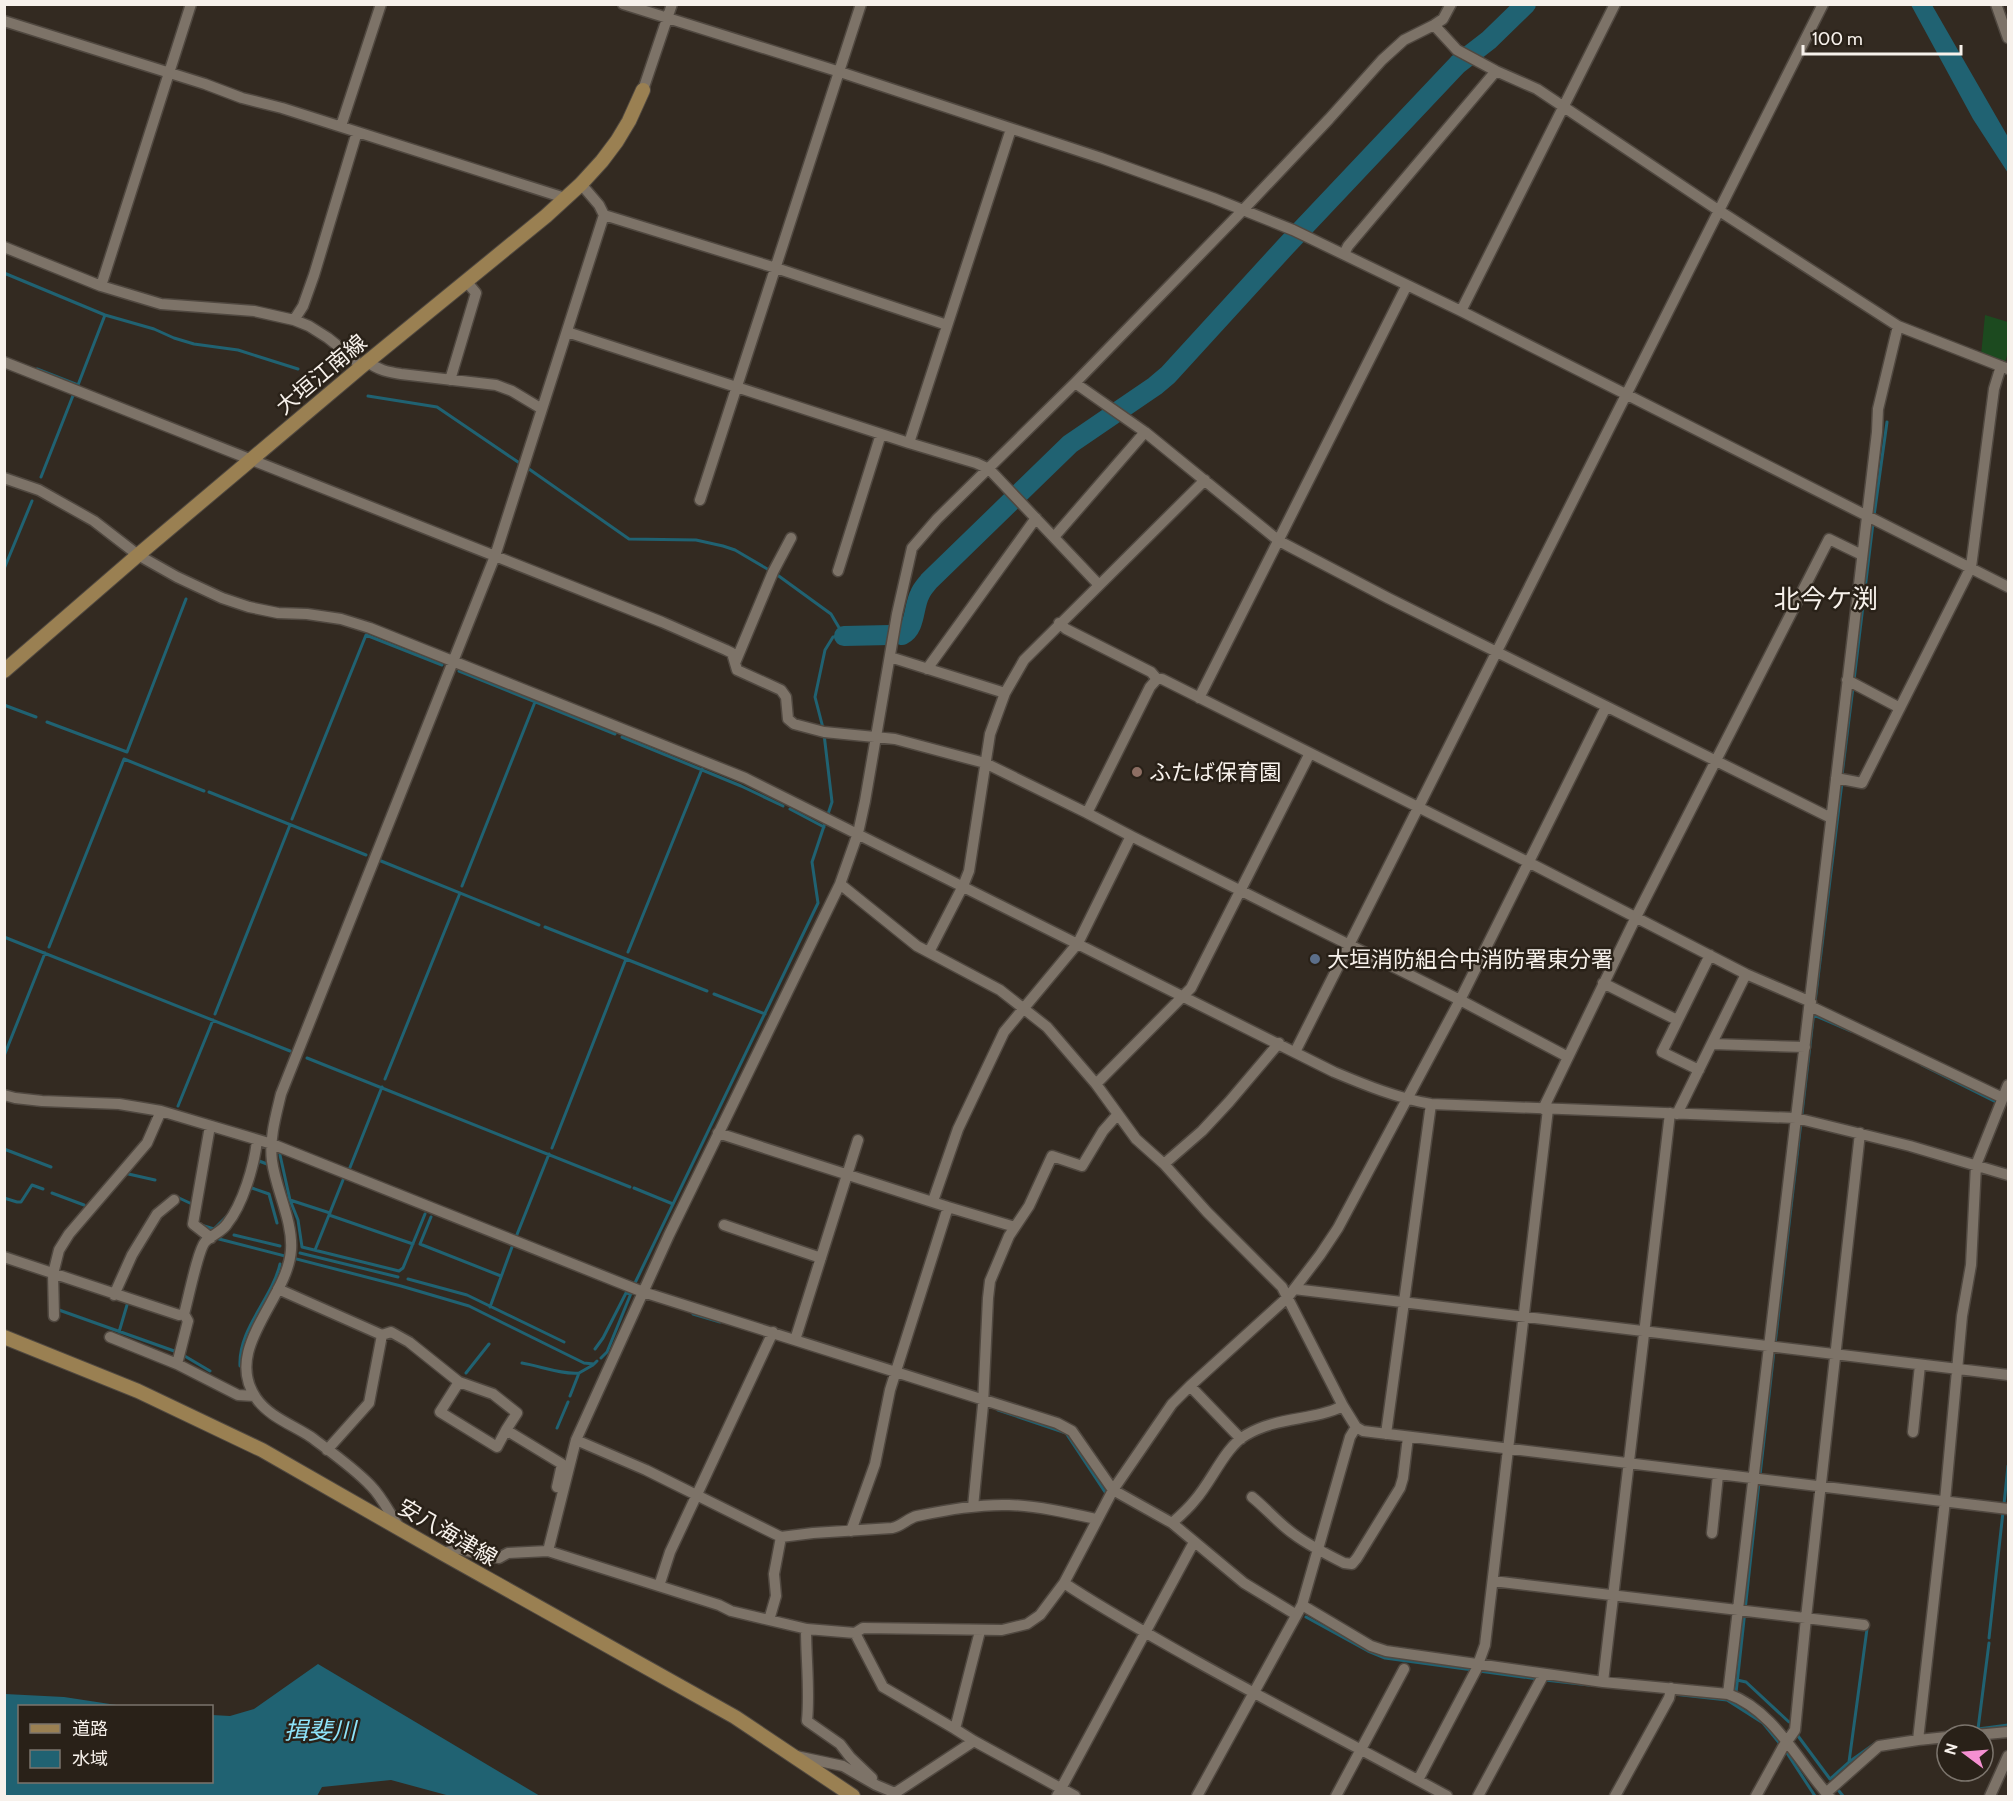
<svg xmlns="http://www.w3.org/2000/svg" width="2013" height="1801" viewBox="0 0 2013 1801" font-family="Cabin,'Noto Sans JP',sans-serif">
	<rect width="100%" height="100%" fill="#332a21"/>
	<!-- green -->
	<path fill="#1c4a1f" d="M1985 315 2008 322V351L2005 364 1981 355Z"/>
	<!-- water -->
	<path fill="#206272" d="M1911 5H1932L2008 137V173L1973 119Z
		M318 1664 540 1796H450L391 1780 322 1787 317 1796H5V1694L64 1697 123 1706H20V1782H212V1715L230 1716 254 1709Z"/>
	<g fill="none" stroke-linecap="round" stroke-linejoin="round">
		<!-- stream -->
		<path stroke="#206272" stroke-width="3" d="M4 273 105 315 154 329 174 338 194 344 238 350 298 369
			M37 369 78 385 105 315
			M368 396 437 407 518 462
			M529 469 629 539 696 540 723 546 735 550 769 570
			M41 477 74 393
			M1874 516 1887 422
			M4 569 32 501
			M776 574 831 614 844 636 833 637 825 650 815 697 823 728
			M459 671 615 734
			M1854 680 1873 523
			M4 705 36 717
			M47 722 127 752 186 599
			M622 737 741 786 783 806
			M1842 775 1853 687
			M209 792 366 855
			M790 809 824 827
			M292 819 366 635 442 665
			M381 861 539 925
			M462 886 535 702
			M545 927 707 991
			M4 937 290 1051
			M49 947 124 759 204 791
			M628 952 702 769
			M714 994 765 1014
			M1815 1002 1842 782
			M215 1014 290 825
			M1814 1015 1851 1031
			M4 1056 45 953
			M307 1058 630 1187
			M1922 1065 1994 1101
			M385 1079 460 893
			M178 1106 213 1020
			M552 1148 626 959
			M4 1149 51 1167
			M280 1155 290 1200 298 1220 302 1247 399 1271 403 1268 425 1214
			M257 1166 259 1161 267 1164
			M349 1170 382 1087
			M124 1173 155 1180
			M249 1186V1187L269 1194 277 1223
			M634 1188 673 1204
			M52 1193 84 1205
			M177 1197 194 1205
			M4 1198 17 1202H21L32 1185 43 1189
			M290 1200 330 1213
			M329 1215 413 1244
			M431 1217 420 1244 501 1276
			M201 1225 214 1229 227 1216
			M234 1235 280 1246
			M516 1237 549 1154
			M219 1239 401 1286 469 1306 584 1363 594 1364 597 1361
			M315 1250 343 1180
			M300 1253 398 1277
			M408 1279 467 1295 564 1342
			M634 1285 818 903 812 862 832 802 824 734
			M490 1307 512 1247
			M58 1309 59 1310 177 1352
			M693 1314 720 1322
			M119 1332 127 1305
			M1775 1344 1814 1011
			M595 1349 603 1338 626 1293 631 1294
			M183 1355 210 1371
			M601 1358 607 1352 632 1291
			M522 1363C540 1366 563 1375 579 1373
			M240 1366C238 1329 272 1299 280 1264
			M466 1373 489 1344
			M570 1396 579 1373 593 1365
			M998 1410 1066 1433 1105 1492
			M557 1428 568 1402
			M1760 1475 1774 1351
			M2004 1504 2008 1466
			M1306 1617 1368 1651 1385 1658 1473 1670
			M1867 1629 1849 1762 1877 1742
			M1989 1638 2003 1512
			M1479 1671 1538 1679
			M1545 1680 1589 1685
			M1737 1680 1746 1682 1789 1722
			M1736 1693 1759 1482
			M1673 1694 1727 1700 1763 1723 1781 1745
			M1978 1729 2008 1725
			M1948 1733 1978 1729 1989 1643
			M1798 1736 1830 1779 1849 1762
			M1785 1750 1815 1796
			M1839 1791 1843 1796"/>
		<!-- river -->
		<path stroke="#206272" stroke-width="20" d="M902 635C916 628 913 607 920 594 922 589 926 585 929 581L1070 444 1155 386 1168 375 1286 246 1458 64 1489 40 1526 4
			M844 636 890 635"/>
		<!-- minor casing -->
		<g stroke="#504840" stroke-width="13">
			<path id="minor" d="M623 4 840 72 1101 158 1213 198 1293 230 1461 311 2008 587
				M1996 4 2008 38
				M4 21 205 84 242 98 282 108 565 198
				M1434 25 1457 50 1496 71 1537 89 1718 210 1898 326 2008 369
				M643 90 672 4
				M341 126 381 4
				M581 184 599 205 604 215 776 268 947 325
				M4 247 101 286 161 304 254 311 294 320 309 326 328 338 353 358 361 367
				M1344 254 1348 246 1496 71
				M101 286 191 4
				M1461 311 1615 4
				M294 320 303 306 314 275 357 132
				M567 332 909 443 1011 129
				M4 362 662 622 726 650 732 653 737 670 781 690 786 697 788 719 794 724 824 732 895 739 985 763 1087 813
				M368 362C378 370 388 372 401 374L496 385 512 391 542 409
				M450 380 476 293 466 281
				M1075 383 1145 432 1279 541 1388 598 1831 818
				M909 443 976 463 989 469 1099 585
				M4 478 39 490 94 521 138 555 177 577 222 598 249 607 278 613 307 614 341 619 370 628 745 778 1334 1072C1365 1085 1397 1098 1431 1104L1796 1118 1910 1146 2008 1175
				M700 500 861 4
				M1054 537 1145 432
				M838 571 881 434
				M1059 623 1066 629 1151 672 1157 679H1162L1528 862 1746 974 1811 1002
				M890 657 1005 693
				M735 663 773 572 791 538
				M927 669 1036 518
				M1847 680 1900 708
				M1199 698 1407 285
				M1836 778 1862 783 1971 567 1994 389 2001 366
				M1131 836 1460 1000 1568 1057
				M840 884 917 946 1000 990 1047 1027 1096 1084 1136 1139 1164 1164 1207 1212 1282 1287 1343 1406 1356 1427 1363 1431 2008 1509
				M929 952 963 886 969 871 990 734 1005 693 1024 660 1205 480
				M1603 983 1677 1020
				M1810 1006 2003 1098
				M1712 1044 1805 1047
				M1295 1052 1823 4
				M1699 1070 1662 1052 1710 955
				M1096 1084 1191 988 1310 753
				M4 1095 15 1098 42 1101 119 1104 161 1111 272 1144 643 1292 1057 1423 1072 1431 1113 1490 1172 1523C1180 1516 1188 1509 1195 1500 1212 1481 1225 1447 1246 1435 1278 1416 1313 1421 1343 1406
				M1543 1109 1636 917 1829 539 1862 555
				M1677 1114 1746 974
				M210 1126 193 1224 211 1238
				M718 1133 948 1207 890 1390 875 1464 851 1531
				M1164 1164 1202 1131 1229 1102 1279 1043
				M933 1201 958 1129 1004 1032 1078 943 1131 836 1087 813 1150 687 1157 679
				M948 1207 1015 1227
				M724 1225 821 1258
				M4 1257 179 1315 184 1314
				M278 1289 382 1335 391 1332 409 1342 459 1382 493 1394 517 1413 506 1430
				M1294 1289 2008 1375
				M114 1295 132 1255 157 1214 174 1200
				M54 1316 53 1274 59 1250 69 1234 147 1143 161 1111
				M110 1337 177 1364 238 1395 255 1396
				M795 1340 858 1140
				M177 1364 188 1321 184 1314C188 1300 198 1250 205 1242 211 1235 222 1232 227 1224 243 1204 254 1166 257 1141
				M459 1382 440 1412 497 1447 506 1430 562 1464 557 1487
				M1190 1386 1241 1439
				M1913 1432 1920 1365
				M1386 1434 1431 1104
				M576 1440 646 1470 781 1537
				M327 1450 369 1403 382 1335
				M1252 1497C1267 1509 1279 1524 1295 1535 1310 1546 1328 1555 1344 1563L1352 1564 1357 1558 1400 1488 1403 1478 1408 1437
				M973 1507 983 1405 988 1298 990 1281 1009 1236 1029 1206 1052 1156 1082 1166 1103 1131 1118 1114
				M1172 1523 1244 1583 1295 1614
				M399 1527C390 1514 382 1497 371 1486 354 1468 331 1452 311 1437 293 1425 269 1417 256 1398 222 1348 288 1299 291 1250 293 1221 276 1190 272 1161 269 1139 276 1115 281 1094L495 556 604 215
				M1712 1533 1718 1475
				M548 1551 576 1440 669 1235 840 884 858 833 865 801 897 614 912 548 937 519 1075 383 1243 210 1329 119 1382 60 1404 40 1434 25 1443 19 1451 4
				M442 1553 459 1549 499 1558 508 1553 548 1551 719 1605 731 1611 807 1629 855 1633 863 1628 1002 1630 1027 1624 1040 1615 1064 1583 1113 1490 1172 1404 1190 1386 1288 1297 1320 1255 1338 1228 1460 1000 1606 707
				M1493 1581 1864 1625
				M1064 1583C1106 1611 1150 1635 1194 1660 1278 1707 1363 1750 1447 1796
				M659 1586 670 1552 773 1332
				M1302 1605 1371 1646 1386 1651 1603 1682 1728 1694C1774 1710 1798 1762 1829 1796
				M769 1620 776 1596 774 1574 781 1537 813 1533 892 1528C902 1526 908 1518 917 1516 947 1510 979 1504 1009 1505 1038 1506 1069 1513 1096 1519
				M806 1629C806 1660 810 1690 807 1721L840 1744 850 1757 872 1778
				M980 1631 955 1729 974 1741 1075 1796
				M855 1633 883 1687 955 1729
				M1603 1682 1670 1113
				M1728 1694 1877 432 1878 409 1898 326
				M1976 1735 2008 1732
				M1918 1740 1947 1737
				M796 1756 843 1766 876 1785 895 1793 974 1741
				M1418 1780 1476 1670 1485 1645 1548 1109
				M1826 1793 1879 1746 1918 1740 1945 1501 1962 1316 1971 1265 1976 1165 2008 1085
				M1057 1796 1194 1542
				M1197 1796 1302 1605 1350 1437 1356 1427
				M1336 1796 1404 1669
				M1478 1796 1544 1674
				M1615 1796 1669 1698 1671 1688
				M1756 1796 1783 1747 1795 1730 1806 1618 1860 1133
				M1990 1796 2008 1756"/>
		</g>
		<!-- major casing -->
		<g stroke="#504840" stroke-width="16">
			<path id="major" d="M4 671 138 555 361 367 546 216 581 184 602 161 617 141 629 121 643 90
				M4 1337 138 1391 262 1450 442 1553 735 1717 853 1796"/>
		</g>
		<!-- minor -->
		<use href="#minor" stroke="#7d7368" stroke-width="10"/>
		<!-- major -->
		<use href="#major" stroke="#9a8052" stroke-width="14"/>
	</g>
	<!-- markers -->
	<circle fill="#8d6e63" stroke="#292118" stroke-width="2" cx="1137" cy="772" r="6"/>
	<circle fill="#5c6f8a" stroke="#292118" stroke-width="2" cx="1315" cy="959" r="6"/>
	<g text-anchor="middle" stroke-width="5" stroke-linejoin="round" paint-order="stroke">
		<!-- street labels -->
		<g font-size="22" fill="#f7f1eb" stroke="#292118">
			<text transform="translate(321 374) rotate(-40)" y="8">大垣江南線</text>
			<text transform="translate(448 1532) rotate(30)" y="8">安八海津線</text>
		</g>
		<!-- poi labels -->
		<g font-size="22" fill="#f7f1eb" stroke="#292118" text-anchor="start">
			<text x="1149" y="780">ふたば保育園</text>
			<text x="1327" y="967">大垣消防組合中消防署東分署</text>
		</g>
		<!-- water labels -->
		<g font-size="24" font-style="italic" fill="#8ee3f9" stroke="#292118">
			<text x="320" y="1739">揖斐川</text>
		</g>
		<!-- quarter labels -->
		<g font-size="26" fill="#f7f1eb" stroke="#292118">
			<text x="1826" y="608">北今ケ渕</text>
		</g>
	</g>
	<!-- border -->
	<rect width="2013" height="1801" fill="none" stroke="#f7f1eb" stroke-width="12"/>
	<!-- legend -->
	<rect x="18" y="1705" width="195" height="78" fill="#292118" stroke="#7b746c" stroke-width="1.5"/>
	<rect x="30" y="1724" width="30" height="9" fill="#9a8052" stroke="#7b746c" stroke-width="1.5"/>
	<text x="72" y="1735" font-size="18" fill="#f7f1eb">道路</text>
	<rect x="30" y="1750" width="30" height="18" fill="#206272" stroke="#7b746c" stroke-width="1.5"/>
	<text x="72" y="1765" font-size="18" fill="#f7f1eb">水域</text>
	<!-- north arrow -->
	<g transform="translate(1965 1753) rotate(286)"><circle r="28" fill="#292118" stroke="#7b746c" stroke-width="1.5"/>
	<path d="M0-4.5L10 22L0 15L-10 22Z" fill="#f590d1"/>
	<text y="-9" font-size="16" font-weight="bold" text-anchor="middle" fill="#f7f1eb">N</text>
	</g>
	<!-- scale -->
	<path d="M1803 45v9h158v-9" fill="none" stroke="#f7f1eb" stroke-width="3"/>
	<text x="1812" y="45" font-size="18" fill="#f7f1eb" stroke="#292118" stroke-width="4.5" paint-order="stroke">100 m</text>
</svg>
